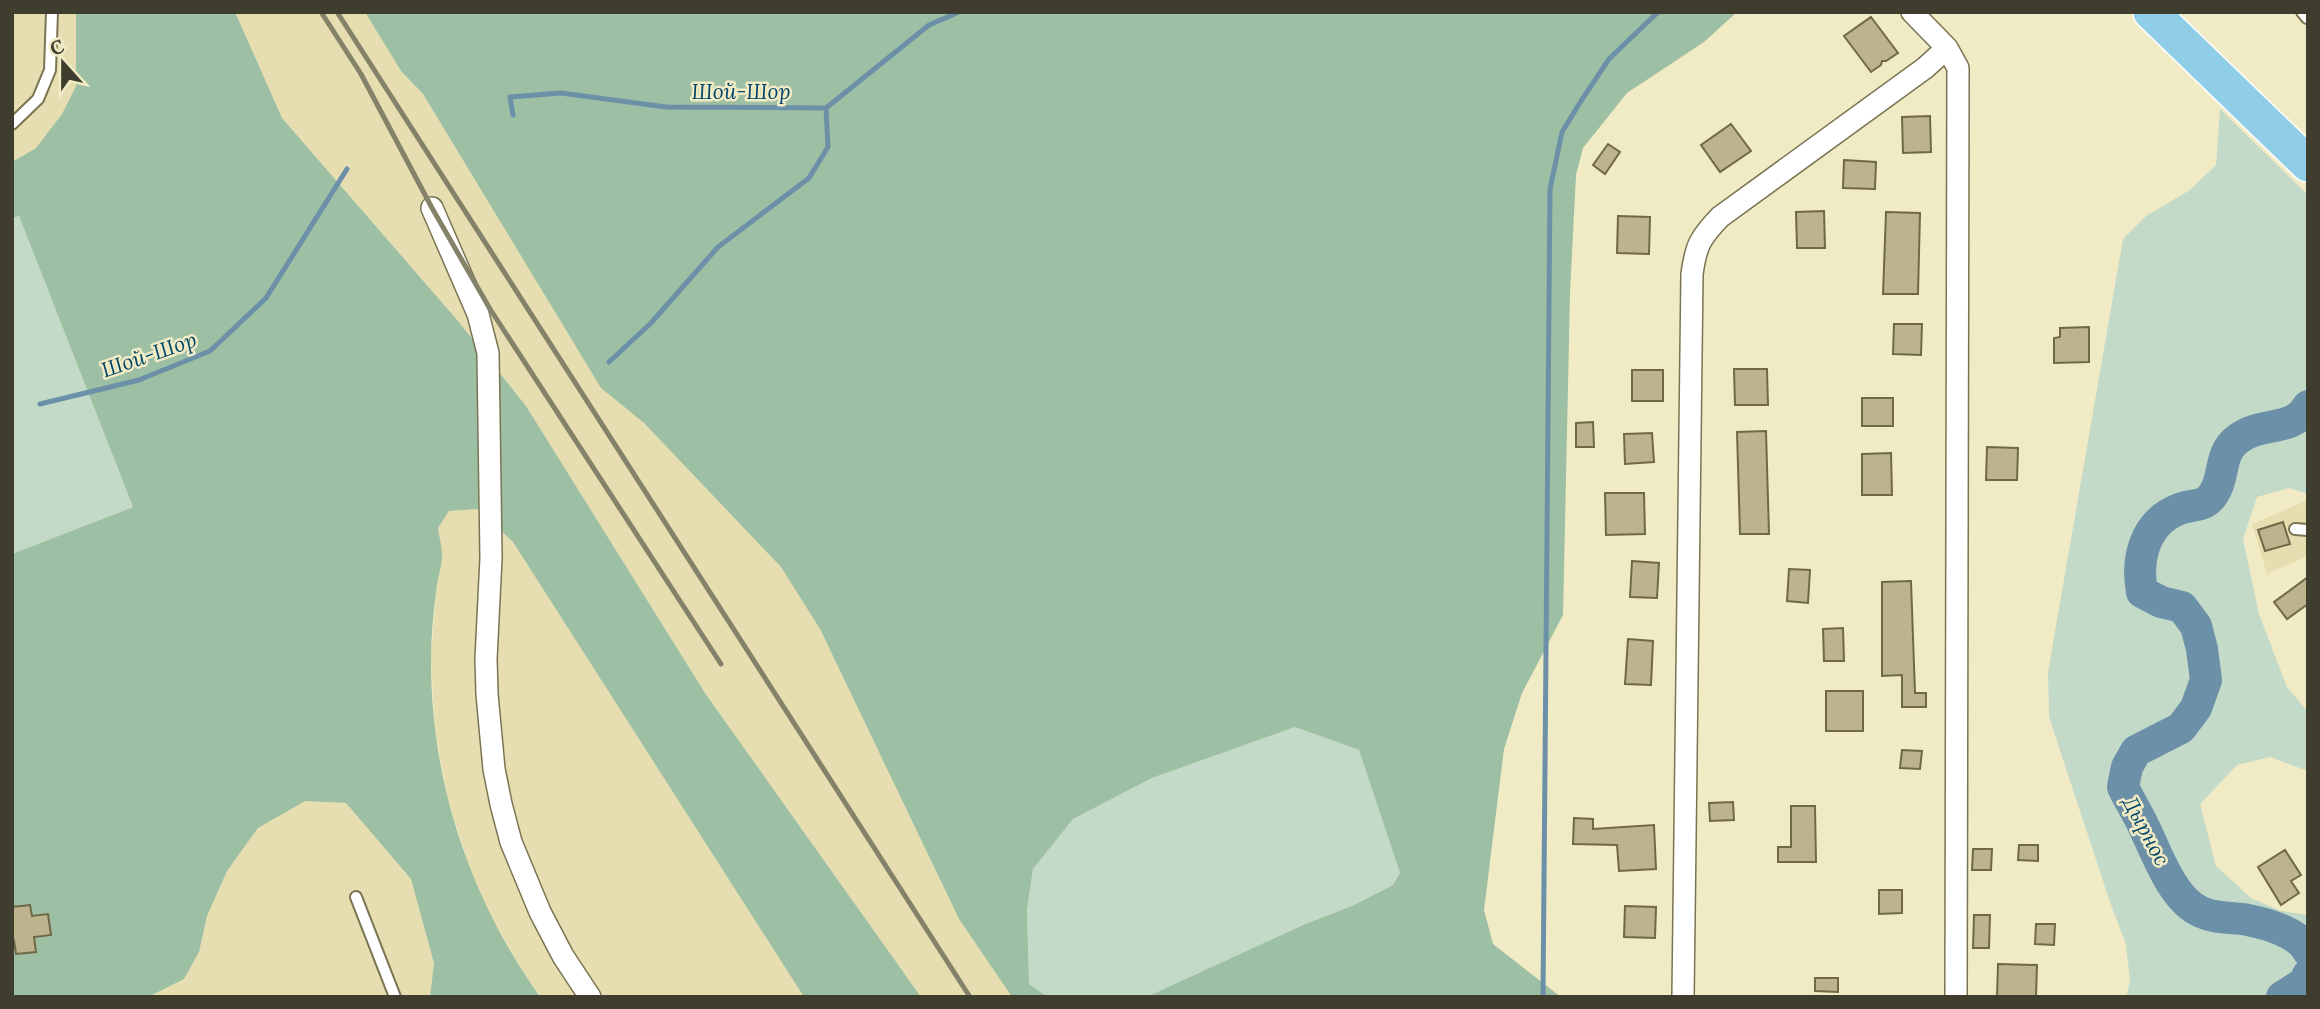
<svg xmlns="http://www.w3.org/2000/svg" width="2320" height="1009" viewBox="0 0 2320 1009" font-family="Lora,serif">
	<rect width="100%" height="100%" fill="#f1ebc5"/>
	<!-- built -->
	<path fill="#e6deb1" d="M12 12H76V86L62 114 36 148 12 161Z
		M235 12H365L401 71 423 94 601 388 644 423 781 567 820 629 959 919 1012 997H921L705 693 526 406 458 321 282 118Z
		M2308 500V556L2267 574 2252 524Z
		M478 509 513 542 804 997H540L524 973 486 907 471 872 448 800 435 729 431 659 436 590 442 556 438 528 449 511Z
		M304 801 346 803 411 879 434 963 430 997H148L184 979 199 952 207 916 227 871 258 828Z"/>
	<!-- green -->
	<path fill="#c4dac8" d="M2220 109 2308 195V494L2289 488 2257 497 2243 539 2259 614 2287 687 2308 712V770H2305L2270 757 2237 765 2200 804 2216 866 2251 898 2281 911 2308 915V997H2126L2130 981 2126 944 2111 905 2049 717 2048 672 2123 239 2146 216 2190 190 2216 165Z
		M19 216 133 507 12 554V218Z
		M1295 727 1359 750 1400 873 1393 885 1354 905 1303 925 1152 996 1048 997 1029 984 1027 910 1033 869 1073 819 1152 778Z"/>
	<!-- forest -->
	<path fill="#9dbfa3" d="M76 12H235L282 118 458 321 526 406 705 693 921 997H804L513 542 478 509 449 511 438 528C439 537 442 546 442 555 442 567 437 580 436 592 433 615 431 638 431 661 431 783 470 898 540 997H430L434 963 411 879 346 803 305 801 258 828 227 871 207 916 199 952 184 979 148 997H12V554L133 507 19 216 12 218V162L36 148 62 114 76 86Z
		M365 12H1737L1704 42 1627 93 1583 148 1576 175 1570 293 1563 615 1522 693 1504 749 1484 910 1493 944 1561 997H1147L1303 925 1354 905 1393 885 1400 873 1359 750 1295 727 1152 778 1073 819 1033 869 1027 910 1029 984 1048 997H1012L959 919 820 629 781 567 644 423 601 388 423 94 401 71Z"/>
	<g fill="none" stroke-linecap="round" stroke-linejoin="round">
		<!-- stream -->
		<path stroke="#6d90a9" stroke-width="5" d="M513 115 510 97 561 93 666 107 826 108 929 25 959 12
			M609 362 651 323 718 247 809 178 828 147 826 108
			M40 404 139 380 210 351 266 298 347 169
			M1543 997 1550 189 1562 132 1581 101 1609 59 1658 12"/>
		<!-- river -->
		<path stroke="#6d90a9" stroke-width="32" d="M2308 406C2295 430 2267 423 2246 434 2216 449 2227 473 2214 493 2205 509 2191 503 2177 510 2144 524 2136 560 2142 592L2161 602 2182 607 2196 626 2202 649 2206 680 2196 708 2181 728 2136 751 2127 767 2123 787C2129 800 2137 812 2143 825 2156 851 2172 900 2201 912 2216 919 2233 917 2248 920 2268 924 2299 933 2308 951
			M2282 997 2304 983 2308 975"/>
	</g>
	<!-- building -->
	<path fill="#bbb48d" stroke="#6f6948" stroke-width="2" d="M1871 17 1898 53 1886 61H1882L1881 65 1871 72 1844 36Z
		M1930 116 1931 152 1903 153 1902 117Z
		M1731 124 1751 151 1720 172 1701 145Z
		M1608 144 1620 152 1605 174 1593 165Z
		M1844 160 1876 162 1875 189 1843 188Z
		M1824 211 1825 248H1797L1796 212Z
		M1886 212 1920 213 1918 294H1883Z
		M1618 216 1650 217 1649 254 1617 253Z
		M1894 324H1922L1921 355 1893 354Z
		M2089 327V362L2054 363V338L2060 337V328Z
		M1734 369H1767L1768 405H1735Z
		M1632 370H1663V401H1632Z
		M1862 398H1893V426H1862Z
		M1593 422 1594 447H1576V423Z
		M1766 431 1769 534H1740L1737 432Z
		M1652 433 1654 462 1625 464 1624 434Z
		M1987 447 2018 448 2017 480H1986Z
		M1891 453 1892 495H1862V454Z
		M1605 493H1644L1645 534 1606 535Z
		M2283 522 2290 544 2265 551 2258 530Z
		M1632 561 1659 563 1657 598 1630 597Z
		M1789 569 1810 570 1808 603 1787 601Z
		M2308 577V604L2287 619 2274 602Z
		M1911 581 1915 693H1926V707H1902V675L1882 676V582Z
		M1843 628 1844 661H1824L1823 629Z
		M1628 639 1653 641 1651 685 1625 684Z
		M1826 691H1863V731H1826Z
		M1902 750 1922 751 1920 769 1900 768Z
		M1733 802 1734 820 1710 821 1709 803Z
		M1791 806H1815L1816 862H1778V847H1791Z
		M1574 818 1593 819V829L1654 825 1656 869 1619 871 1617 845 1573 844Z
		M2019 845H2038V861L2018 860Z
		M1973 849H1992L1991 870H1972Z
		M2285 850 2301 875 2291 881 2299 893 2281 905 2258 867Z
		M1879 890H1902V913L1879 914Z
		M30 905 32 916 48 914 51 935 34 937 36 952 16 954 14 940H12V907Z
		M1625 906 1656 907 1655 938 1624 937Z
		M1974 915H1990L1989 948H1973Z
		M2036 924H2055L2054 945 2035 944Z
		M1998 964 2037 965 2036 997H1997Z
		M1815 978H1838V992L1815 991Z"/>
	<g fill="none" stroke-linecap="round" stroke-linejoin="round">
		<!-- lane casing -->
		<g stroke="#7a7452" stroke-width="14">
			<path id="lane" d="M2302 12 2307 18
				M12 124 38 99 50 70 52 12
				M2295 529 2308 530
				M356 897 395 997"/>
		</g>
		<!-- street casing -->
		<g stroke="#7a7452" stroke-width="24">
			<path id="street" d="M1912 12 1947 48 1958 68 1956 997
				M432 208 478 314 488 353 491 558 486 659 487 694 494 769 501 804 511 842 540 912 563 956 590 997
				M1683 997 1692 274C1696 245 1700 238 1720 217L1925 68 1947 48"/>
		</g>
		<!-- primary casing -->
		<g stroke="#fff" stroke-width="38">
			<path id="primary" d="M2151 12 2308 164"/>
		</g>
		<!-- lane -->
		<use href="#lane" stroke="#fff" stroke-width="10"/>
		<!-- street -->
		<use href="#street" stroke="#fff" stroke-width="21"/>
		<!-- primary -->
		<use href="#primary" stroke="#90cde6" stroke-width="35"/>
		<!-- rail -->
		<path stroke="#85826a" stroke-width="5" d="M321 12 361 74 432 208 490 309 721 664
			M337 12 970 997"/>
	</g>
	<g text-anchor="middle" stroke-width="5" stroke-linejoin="round" paint-order="stroke">
		<!-- water labels -->
		<g font-size="21" font-style="italic" fill="#004668" stroke="#f1ebc5">
			<text x="741" y="99">Шой-Шор</text>
			<text transform="translate(149 355) rotate(-19)" y="7">Шой-Шор</text>
			<text transform="translate(2146 831) rotate(62)" y="7">Дырнос</text>
		</g>
	</g>
	<!-- border -->
	<rect width="2320" height="1009" fill="none" stroke="#3f3d2e" stroke-width="28"/>
	<!-- north arrow -->
	<g transform="translate(63 63) rotate(339)" stroke="#f1ebc5" stroke-width="5" paint-order="stroke">
	<path d="M0-5L12 26L0 18L-12 26Z" fill="#3f3d2e"/>
	<text y="-10" font-size="19" font-weight="bold" text-anchor="middle" fill="#3f3d2e">С</text>
	</g>
</svg>
